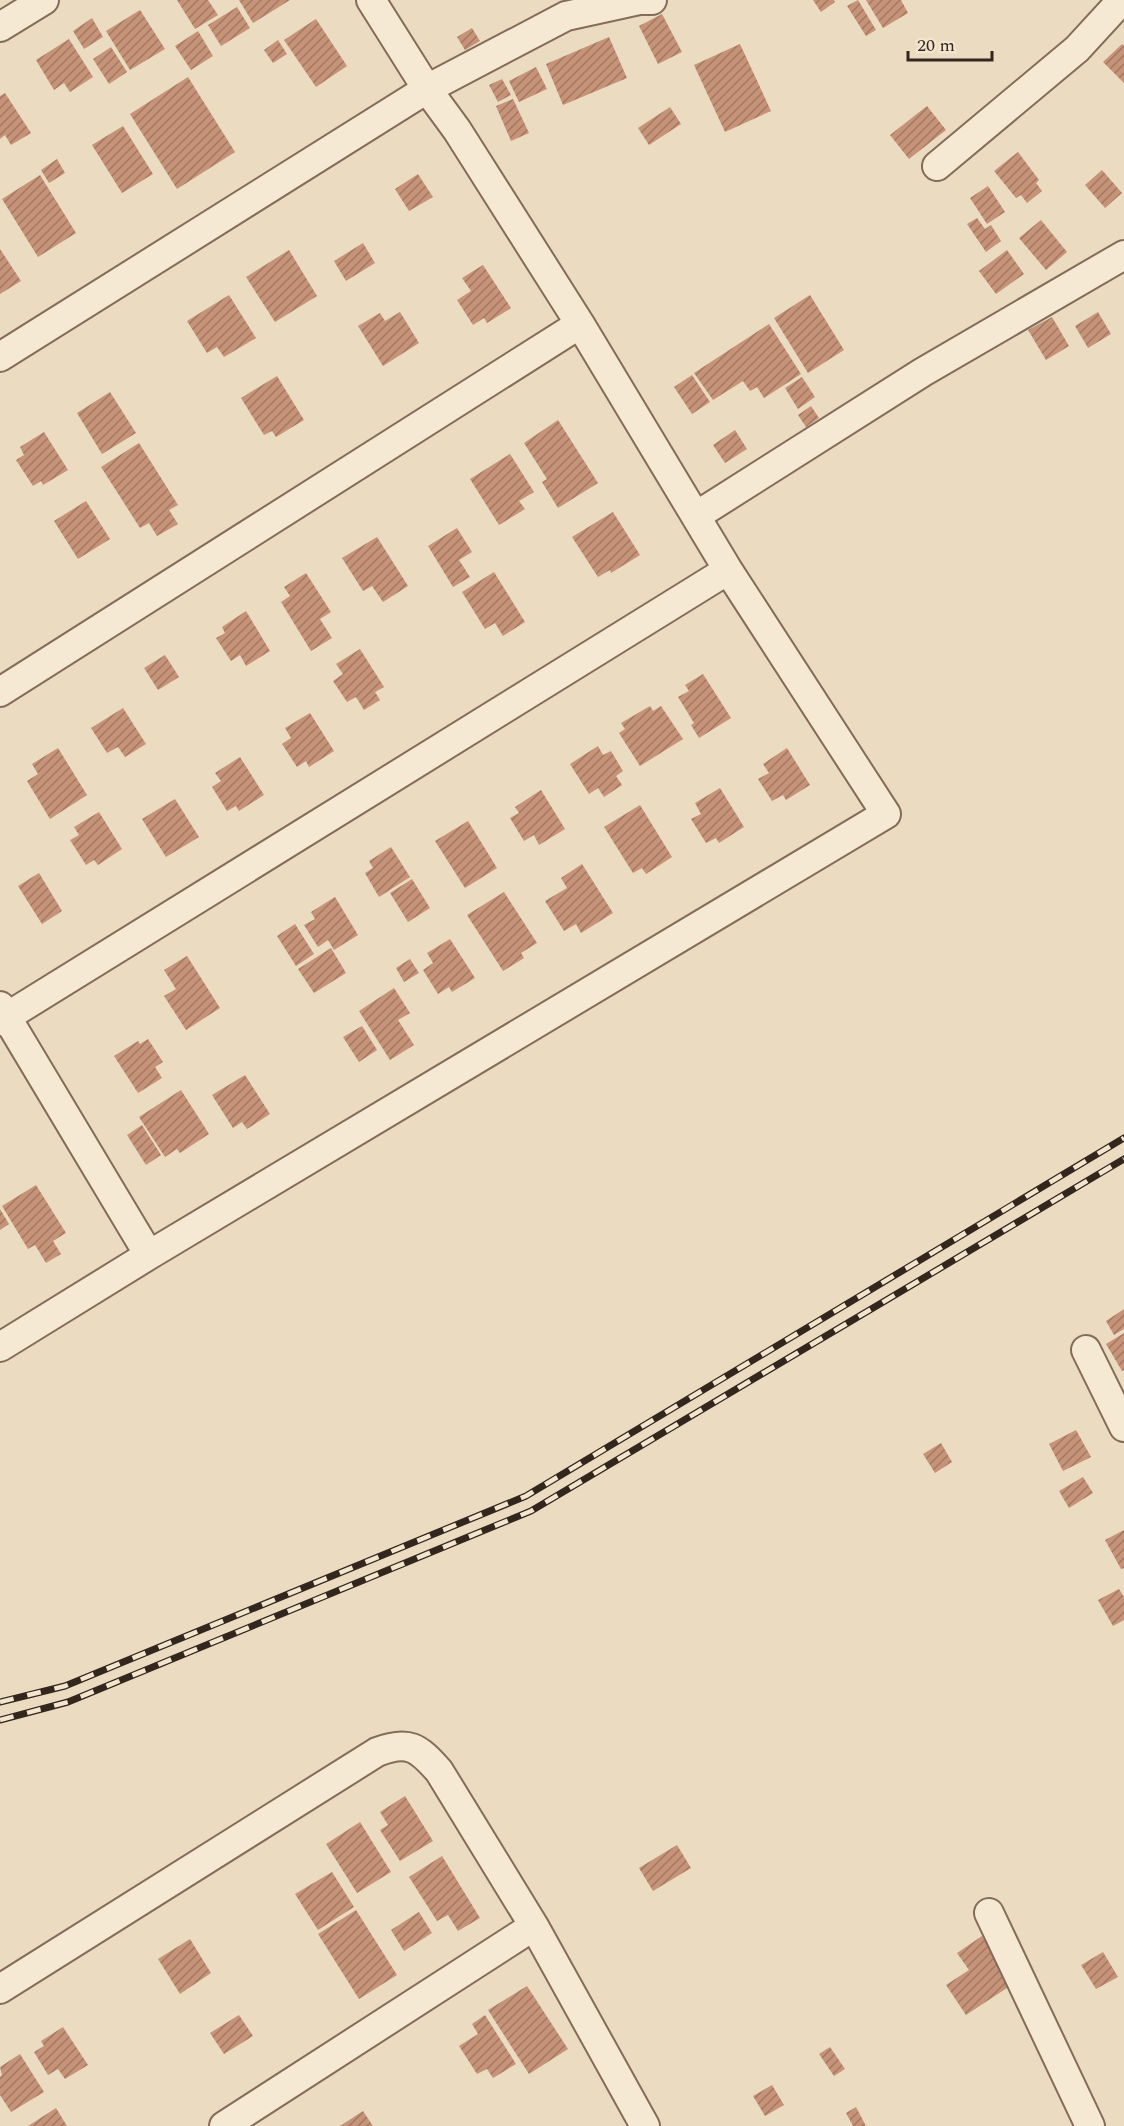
<svg xmlns="http://www.w3.org/2000/svg" width="1124" height="2126" viewBox="0 0 1124 2126" font-family="Spectral,serif">
	<defs>
		<pattern id="building-hatch" width="6" height="6" patternUnits="userSpaceOnUse" patternTransform="scale(1.5)"><rect width="6" height="6" fill="#c79378"/><path d="M-1 1l2-2M0 6l6-6M5 7l2-2" fill="none" stroke="#a27862"/></pattern>
	</defs>
	<rect width="100%" height="100%" fill="#ebdbc0"/>
	<!-- building -->
	<path fill="url(#building-hatch)" d="M177 0H208L218 15 195 29Z
		M239 0H290L253 23Z
		M813 0H834L835 2 821 12Z
		M858 0 876 30 866 36 847 6Z
		M866 0H901L908 13 883 28Z
		M237 7 250 28 221 46 208 25Z
		M140 10 165 49 130 70 106 31Z
		M662 14 682 52 658 64 639 26Z
		M92 18 103 37 84 49 73 31Z
		M316 19 347 66 316 87 284 40Z
		M472 28 480 41 465 50 457 37Z
		M198 31 213 56 191 70 175 46Z
		M609 37 627 78 563 105 546 64Z
		M69 39 93 77 70 92 64 83 54 90 36 60Z
		M278 40 287 54 273 63 264 50Z
		M740 44 771 111 725 132 694 65Z
		M1122 44 1124 46V83L1103 62Z
		M111 47 127 72 109 84 93 59Z
		M536 67 547 89 519 102 509 81Z
		M188 77 235 152 177 189 130 114Z
		M502 79 511 95 498 102 489 85Z
		M5 93 31 133 11 145 5 135 0 139V96Z
		M513 99 529 133 511 141 496 106Z
		M927 106 946 130 909 159 890 135Z
		M670 107 681 124 649 145 638 128Z
		M123 126 153 174 122 193 92 145Z
		M1018 152 1039 180 1036 183 1042 191 1027 203 1021 195 1016 198 994 171Z
		M57 159 65 173 49 183 41 170Z
		M1102 170 1122 193 1105 208 1085 185Z
		M418 174 433 197 409 211 395 189Z
		M40 175 76 233 38 257 2 199Z
		M988 186 1005 212 987 224 970 198Z
		M977 218 985 229 991 225 1001 241 986 252 967 224Z
		M1041 220 1067 252 1046 270 1019 238Z
		M363 243 375 263 346 281 334 261Z
		M0 249 21 281 0 294Z
		M289 250 317 296 275 322 246 277Z
		M1007 250 1024 274 996 294 979 271Z
		M483 265 511 308 487 323 484 318 473 325 457 300 471 291 462 278Z
		M229 295 256 338 224 357 217 347 207 353 187 321Z
		M810 295 844 350 808 373 774 318Z
		M400 312 419 343 383 366 358 326 380 313 385 321Z
		M1098 312 1111 334 1088 348 1075 326Z
		M1052 317 1069 346 1046 360 1028 330Z
		M769 324 801 374 764 398 757 387 750 391 743 381 713 400 694 373Z
		M692 375 710 402 692 414 674 387Z
		M277 376 304 420 276 437 272 431 264 435 241 398Z
		M802 377 815 397 798 409 785 388Z
		M110 392 136 433 102 454 77 413Z
		M811 406 819 418 806 427 798 415Z
		M558 420 598 483 558 508 542 482 547 479 524 443Z
		M735 430 747 449 725 463 713 445Z
		M44 432 68 470 43 485 41 481 33 486 16 460 24 455 20 447Z
		M139 443 178 505 169 510 178 524 157 536 149 523 140 528 101 467Z
		M510 454 534 492 519 501 525 509 499 525 470 479Z
		M86 501 110 539 78 559 54 521Z
		M613 512 640 555 611 573 610 570 598 577 572 537Z
		M457 528 472 552 459 560 470 577 453 587 428 546Z
		M377 537 408 586 383 602 372 586 363 591 342 558Z
		M494 572 525 622 503 636 495 623 485 629 462 592Z
		M306 573 331 612 320 619 332 638 311 651 281 602 290 596 284 587Z
		M246 611 270 651 246 666 240 655 231 661 216 638 225 633 222 627Z
		M360 649 384 687 375 692 380 700 364 710 356 697 347 702 333 681 343 674 336 664Z
		M165 655 179 677 158 690 144 668Z
		M703 674 731 718 699 738 691 725 694 723 678 697 689 691 685 685Z
		M650 706 653 711 661 706 683 739 640 766 619 733 625 729 621 723Z
		M123 708 146 744 125 757 118 747 107 753 91 728Z
		M310 713 334 751 309 767 306 761 297 767 282 744 291 738 285 728Z
		M598 746 603 755 611 751 623 771 616 776 622 785 604 797 598 788 589 794 570 764Z
		M58 748 87 795 50 819 27 781 38 774 32 764Z
		M787 748 810 785 786 800 783 795 772 801 758 779 769 773 763 764Z
		M240 757 264 795 239 811 236 806 227 811 212 787 221 781 215 773Z
		M720 788 744 827 719 843 716 838 706 843 691 819 701 814 695 803Z
		M541 790 565 829 539 845 534 835 524 841 510 818 519 813 515 807Z
		M175 799 199 837 166 857 142 819Z
		M640 805 672 857 646 874 642 868 633 873 604 827Z
		M99 812 122 849 98 865 94 860 86 865 70 840 79 835 74 827Z
		M468 821 497 868 465 888 435 841Z
		M391 847 410 877 379 897 365 873 373 868 369 861Z
		M582 864 613 913 581 933 576 924 564 931 545 901 567 888 561 878Z
		M39 873 62 911 42 924 18 886Z
		M412 879 430 908 408 922 390 893Z
		M504 892 537 943 521 953 524 958 503 971 467 915Z
		M335 897 358 935 334 950 328 940 318 947 304 925 315 919 311 912Z
		M295 924 314 954 296 966 277 936Z
		M450 939 475 978 452 992 449 987 438 994 423 970 433 963 427 953Z
		M331 948 346 973 314 993 298 969Z
		M187 956 220 1008 186 1030 164 996 176 989 164 970Z
		M410 959 419 973 404 982 396 968Z
		M394 988 410 1013 398 1020 414 1045 390 1060 359 1011Z
		M362 1026 377 1050 359 1062 343 1037Z
		M148 1039 163 1062 155 1067 162 1078 138 1093 114 1056 138 1041 140 1044Z
		M245 1075 270 1114 247 1129 242 1122 233 1128 212 1095Z
		M181 1090 209 1134 180 1153 177 1149 165 1157 139 1117Z
		M142 1125 161 1155 146 1165 127 1135Z
		M36 1185 66 1233 53 1241 61 1254 46 1263 35 1245 28 1249 2 1206Z
		M0 1209 9 1224 0 1230Z
		M1124 1309V1329L1114 1335 1106 1321Z
		M1124 1333V1370L1122 1371 1106 1344Z
		M1076 1430 1091 1457 1063 1471 1049 1444Z
		M941 1443 952 1462 935 1473 923 1454Z
		M1083 1477 1093 1493 1069 1508 1059 1491Z
		M1124 1530V1568L1121 1569 1105 1540Z
		M1119 1589 1124 1597V1620L1113 1626 1098 1600Z
		M405 1796 433 1841 400 1861 380 1830 388 1825 380 1812Z
		M360 1822 391 1872 357 1893 326 1844Z
		M677 1845 691 1868 653 1891 639 1868Z
		M442 1856 480 1918 458 1931 448 1915 437 1921 409 1877Z
		M332 1872 354 1907 318 1930 295 1894Z
		M356 1910 397 1975 359 1999 318 1934Z
		M419 1912 432 1933 404 1951 391 1930Z
		M982 1936 1013 1984 966 2015 946 1985 969 1970 957 1953Z
		M190 1939 211 1973 180 1994 158 1959Z
		M1103 1952 1118 1977 1096 1989 1081 1965Z
		M527 1986 568 2049 529 2074 488 2010Z
		M239 2015 253 2036 224 2054 210 2033Z
		M485 2015 516 2064 493 2078 487 2069 477 2074 459 2046 478 2034 472 2024Z
		M63 2027 88 2065 65 2079 58 2069 48 2075 34 2052 44 2046 41 2041Z
		M830 2047 845 2069 834 2076 819 2054Z
		M20 2054 44 2092 11 2112 0 2095V2077L2 2075 0 2067Z
		M772 2085 784 2105 765 2116 753 2096Z
		M856 2107 866 2126H853L846 2113Z
		M56 2108 67 2126H28Z
		M363 2111 373 2126H340Z"/>
	<g fill="none" stroke-linecap="round" stroke-linejoin="round">
		<!-- minor casing -->
		<g stroke="#836c59" stroke-width="32">
			<path id="minor" d="M0 27 44 0
				M937 166 1077 49 1122 0
				M0 357 427 89 566 16 639 0H652
				M696 516 923 372 1124 255
				M0 692 580 324
				M0 1006 149 1255
				M0 1021 728 570
				M0 1347 149 1255 886 814 728 570 580 324 457 130 427 89 371 0
				M1086 1350 1124 1427
				M989 1913 1090 2126
				M0 1989 377 1752C408 1740 418 1747 439 1771L534 1926 645 2126
				M224 2126 534 1926"/>
		</g>
		<!-- minor -->
		<use href="#minor" stroke="#f6e9d3" stroke-width="28"/>
		<!-- rail casing -->
		<g stroke="#33261d" stroke-width="7">
			<path id="rail" d="M0 1702 65 1686 526 1496 1124 1138
				M0 1720 68 1702 531 1511 1124 1159"/>
		</g>
		<!-- rail -->
		<use href="#rail" stroke="#f3e6cf" stroke-width="4.5" stroke-dasharray="14" stroke-linecap="butt"/>
	</g>
	<!-- scale -->
	<path d="M908 51v9h84v-9" fill="none" stroke="#33261d" stroke-width="3"/>
	<text x="917" y="51" font-size="18" fill="#33261d" stroke="#f3e6cf" stroke-width="4.5" paint-order="stroke">20 m</text>
</svg>
